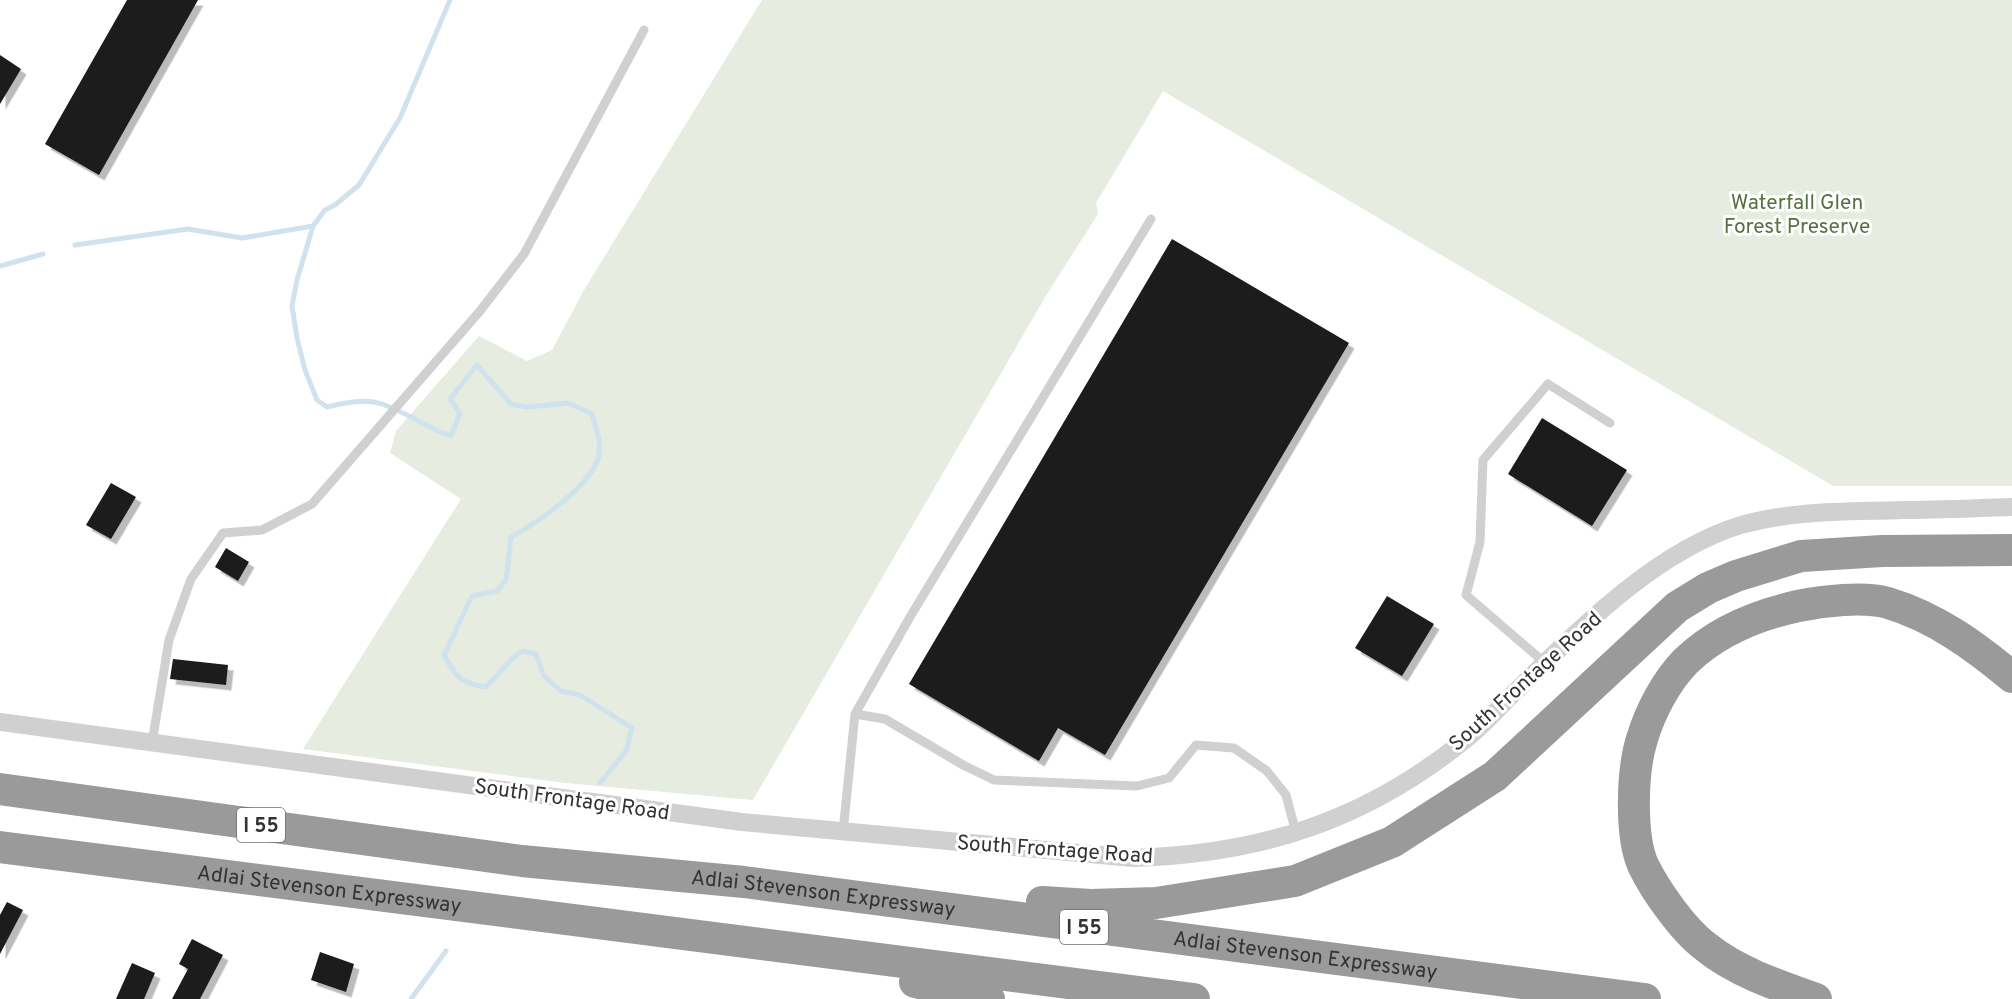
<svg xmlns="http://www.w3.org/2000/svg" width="2012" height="999" viewBox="0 0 2012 999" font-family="Overpass,sans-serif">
	<defs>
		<filter id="shadow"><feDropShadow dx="5.5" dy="5.5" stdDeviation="0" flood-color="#0004"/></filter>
	</defs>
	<rect width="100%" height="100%" fill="#fff"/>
	<!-- green -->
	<path fill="#e6ecdf" d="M762 0H2012V486H1833L1163 91 1096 203 1098 214 1047 294 753 800 565 783 303 749 461 499 390 453 396 431 479 336 527 361 552 350 584 290Z"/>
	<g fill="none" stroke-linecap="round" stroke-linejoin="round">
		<!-- stream -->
		<path stroke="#cfe2ee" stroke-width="5" d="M450 0 400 118 359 185 335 205 325 210 313 226 297 280 292 306 297 338 305 370 317 400 327 407C344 403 365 398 382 404 406 412 426 427 451 436L460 413 450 399 477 365 511 404 528 407 568 403 592 414C595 426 602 442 599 455 593 485 537 523 511 537L506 580 497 591 472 596 444 655C456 677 460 683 485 687 500 675 506 661 522 651L536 654 544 676 561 691 580 695 632 728 626 751 600 783
			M75 245 188 229 242 238 313 226
			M0 266 43 254
			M411 999 446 951"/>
	</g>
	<!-- building -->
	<path fill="#1a1a1a" filter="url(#shadow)" d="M127 0H198L99 175 45 144Z
		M0 55 21 69 0 104Z
		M1172 239 1349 343 1105 755 1058 728 1039 761 909 684Z
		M1542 418 1627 470 1592 526 1508 474Z
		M111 483 136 497 111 539 86 525Z
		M226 548 249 562 238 581 215 567Z
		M1387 596 1434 624 1402 676 1355 648Z
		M173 659 228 665 226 685 170 679Z
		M7 902 23 910 0 954V915Z
		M192 939 223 955 200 999H172L188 969 179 964Z
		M320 952 354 964 346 992 311 980Z
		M132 963 155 973 144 999H116Z"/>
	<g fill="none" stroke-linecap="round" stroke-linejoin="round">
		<!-- lane -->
		<path stroke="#d0d0d0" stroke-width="9" d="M1545 663 1466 595 1480 542 1483 460 1548 384 1610 423
			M855 714 910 617 1151 219
			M152 743 169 640 191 579 223 533 262 530 312 504 480 311 524 254 644 30
			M843 832 855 714 885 719 963 765 994 780 1137 786 1169 778 1196 745 1234 748 1267 771 1286 795 1296 833"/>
		<!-- street -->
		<path stroke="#d0d0d0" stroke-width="18" d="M0 722 742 822 1133 858C1261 854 1365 821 1466 739 1484 725 1499 707 1516 691 1579 630 1655 551 1741 525 1794 510 1849 512 1903 510 1939 510 1976 508 2012 507"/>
		<!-- highway -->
		<g stroke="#9a9a9a" stroke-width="32">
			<path id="s1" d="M0 789 522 861 744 882 1645 999"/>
			<path id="s2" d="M0 847 1194 999"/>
			<path d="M1042 902 1091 905 1156 903 1295 881 1392 842 1495 776 1677 607 1708 588 1736 576 1801 556 1882 551 2012 550"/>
			<path d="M915 982 989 999"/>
			<path d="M1816 999C1779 986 1737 972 1706 947 1683 930 1655 890 1643 865 1630 835 1632 770 1642 739 1650 712 1666 681 1686 661 1717 631 1757 615 1798 606 1823 601 1864 596 1888 603 1935 617 1975 646 2012 677"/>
		</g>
	</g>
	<g text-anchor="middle" stroke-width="6" stroke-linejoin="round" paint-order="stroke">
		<!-- shield labels -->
		<g fill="#fff" stroke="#707070" stroke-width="1.5">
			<rect x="237" y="808" width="48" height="34" rx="4.5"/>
			<rect x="1060" y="910" width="48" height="34" rx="4.5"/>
		</g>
		<g font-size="20" font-weight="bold" fill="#333">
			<text x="261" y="832">I 55</text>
			<text x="1084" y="934">I 55</text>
		</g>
		<!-- park labels -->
		<g font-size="21" fill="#56703f" stroke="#fff">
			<text x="1797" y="209">Waterfall Glen<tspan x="1797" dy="24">Forest Preserve</tspan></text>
		</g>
		<!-- street labels -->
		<g font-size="21" fill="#333" stroke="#fff">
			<text transform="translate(1525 681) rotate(-42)" y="7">South Frontage Road</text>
			<text transform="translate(572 799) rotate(8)" y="7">South Frontage Road</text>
			<text transform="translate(1055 849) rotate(4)" y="7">South Frontage Road</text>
			<text dy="7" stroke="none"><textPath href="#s2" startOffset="332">Adlai Stevenson Expressway</textPath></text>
			<text dy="7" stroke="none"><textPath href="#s1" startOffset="830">Adlai Stevenson Expressway</textPath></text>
			<text dy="7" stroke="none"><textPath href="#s1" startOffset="1316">Adlai Stevenson Expressway</textPath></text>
		</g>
	</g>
</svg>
